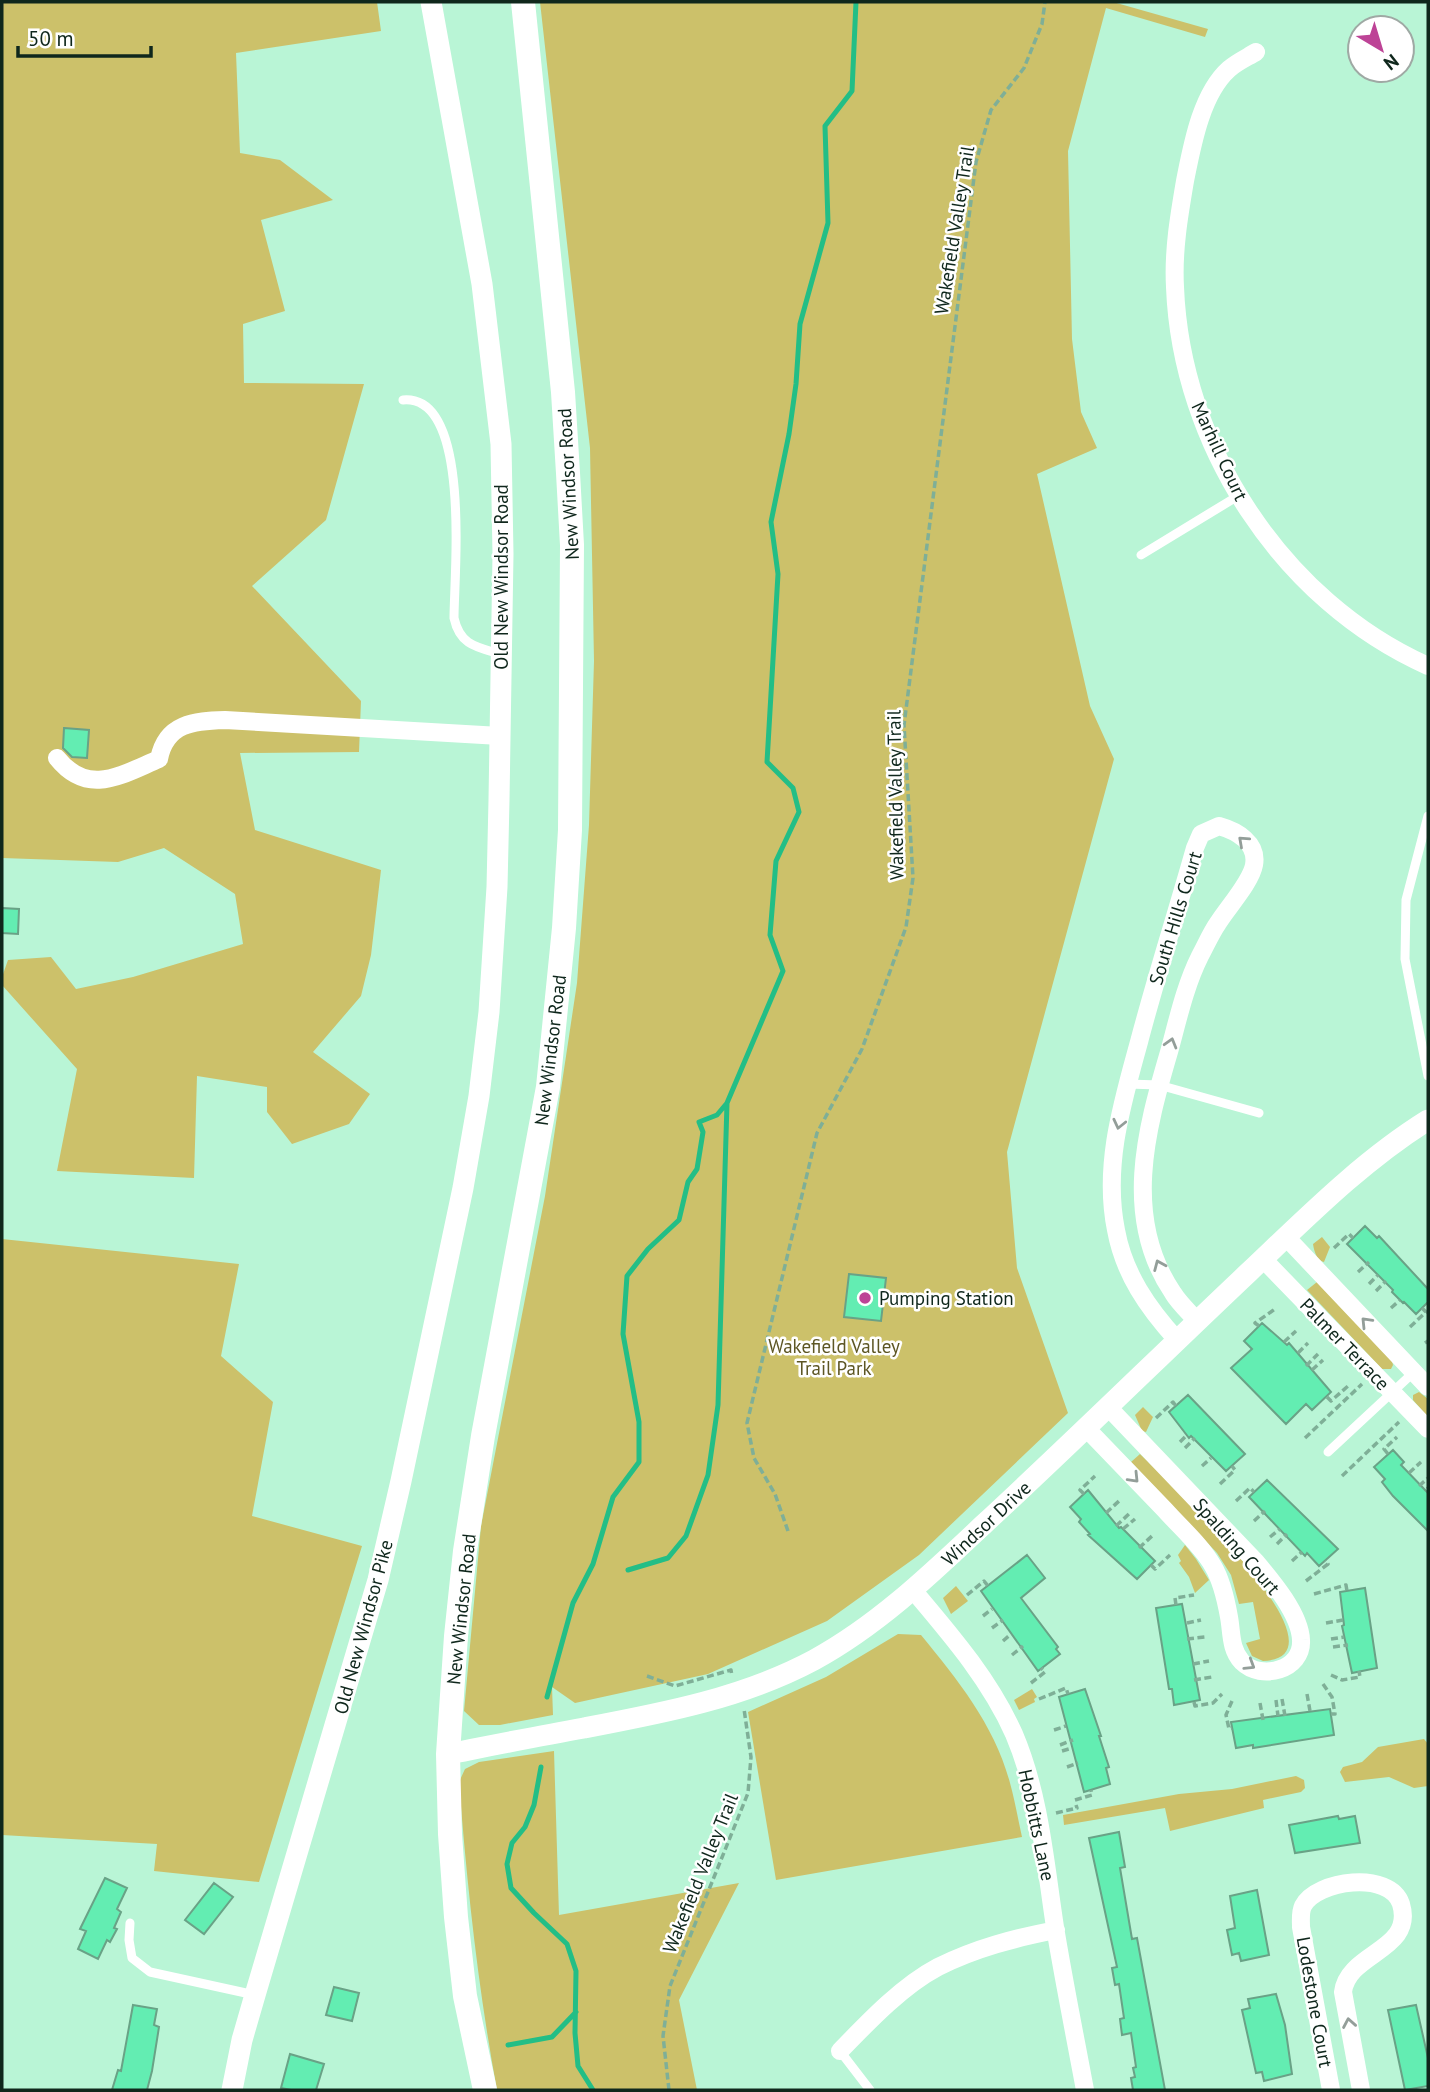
<svg xmlns="http://www.w3.org/2000/svg" width="1430" height="2092" viewBox="0 0 1430 2092" font-family="'PT Sans',sans-serif">
	<rect width="100%" height="100%" fill="#b9f5d6"/>
	<!-- green -->
	<path fill="#ccc16a" d="M2 2H377L381 31 236 53 240 153 280 160 333 200 261 220 285 311 243 324 244 383 364 384 326 520 252 586 361 701 359 752 240 753 255 830 381 870 371 955 361 996 313 1052 370 1094 349 1124 292 1144 267 1112V1087L197 1076 194 1178 57 1171 77 1069 2 985V977L8 960 51 957 76 989 133 977 243 944 235 894 164 848 118 862 2 858Z
		M540 2H1113L1208 29 1205 37 1106 8 1068 151 1072 339 1081 412 1097 448 1037 474 1090 706 1114 759 1007 1152 1017 1268 1068 1413 919 1555 827 1621 708 1674 575 1703 552 1687 553 1715 500 1725H479L464 1711 481 1526 545 1196 577 983 589 825 594 661 590 448Z
		M1322 1237 1330 1247 1324 1262C1317 1261 1314 1251 1313 1244Z
		M2 1239 239 1264 221 1356 273 1402 252 1516 362 1546 259 1882 154 1871 157 1844 2 1835Z
		M1317 1282 1392 1361 1393 1365 1391 1369H1382L1307 1290Z
		M1419 1392 1428 1399V1417L1413 1400V1395Z
		M1143 1407 1153 1417 1146 1432 1142 1431 1135 1415Z
		M1140 1454C1158 1472 1359 1657 1263 1661L1252 1656 1246 1643 1260 1639 1253 1602 1239 1604 1231 1575 1217 1553 1131 1462Z
		M1185 1545 1196 1559 1209 1580 1195 1593 1189 1577 1179 1563 1181 1561 1178 1555Z
		M956 1586 968 1601 951 1614 943 1598Z
		M898 1634 921 1635C958 1680 995 1726 1010 1783 1015 1801 1018 1819 1022 1837L776 1880 748 1712 826 1677Z
		M1032 1689 1037 1697 1034 1699 1035 1702 1019 1710 1014 1700Z
		M1424 1739 1428 1744V1786L1414 1788 1389 1777 1345 1782 1340 1772 1343 1767 1362 1762 1378 1747Z
		M554 1751 559 1915 739 1883 679 2000 697 2090H497C478 1988 467 1885 459 1782L465 1769 479 1762Z
		M1296 1776 1304 1780 1305 1788 1301 1792 1263 1800 1264 1808 1170 1831 1165 1808 1064 1825 1063 1815 1179 1794 1232 1789Z"/>
	<g fill="none" stroke-linecap="round" stroke-linejoin="round">
		<!-- stream -->
		<path stroke="#23be86" stroke-width="5" d="M628 1570 668 1558 686 1536 708 1475 718 1405 727 1103
			M547 1697 573 1603 593 1564 613 1497 639 1462V1422L623 1334 627 1276 648 1249 679 1220 688 1182 697 1169 703 1132 699 1122 717 1115 727 1103 783 971 770 935 776 861 799 812 793 788 767 762 778 574 771 522 789 434 796 384 800 324 828 223 825 126 852 91 856 2
			M541 1767 534 1805 525 1827 512 1843 507 1864 511 1888 534 1913 567 1944 576 1971 575 2033 578 2066 593 2090
			M508 2045 552 2037 576 2012"/>
	</g>
	<!-- building -->
	<path fill="#63edb2" stroke="#69a286" stroke-width="2" d="M64 728 89 730 87 758 72 757 63 748Z
		M2 908 19 909 18 934 2 933Z
		M1365 1226 1377 1238 1379 1236 1428 1289V1302L1416 1314 1404 1302 1403 1303 1392 1292 1393 1290 1347 1244Z
		M849 1274 886 1278 881 1321 844 1317Z
		M1262 1323 1287 1345 1289 1343 1331 1392 1312 1410 1306 1404 1286 1424 1231 1368 1252 1349 1244 1341Z
		M1188 1395 1245 1454 1226 1471 1191 1436 1189 1438 1169 1412Z
		M1393 1450 1404 1462 1401 1465 1428 1493V1531L1393 1496 1382 1482 1385 1479 1374 1467Z
		M1267 1480 1338 1549 1319 1566 1307 1553 1305 1556 1249 1497Z
		M1088 1490 1119 1528 1121 1527 1155 1561 1137 1579 1088 1535 1090 1534 1079 1522 1081 1519 1070 1507Z
		M1027 1555 1045 1578 1021 1598 1058 1647 1056 1649 1060 1654 1038 1671 981 1591Z
		M1365 1588 1377 1668 1352 1673 1342 1626 1344 1625 1340 1592Z
		M1182 1604 1200 1700 1174 1705 1172 1689H1169L1156 1608Z
		M1085 1689 1101 1736H1099L1109 1767 1106 1768 1110 1784 1084 1792 1059 1697Z
		M1330 1709 1334 1735 1253 1748V1745L1236 1748 1231 1722Z
		M1338 1816 1339 1819 1355 1816 1360 1843 1295 1853 1289 1825Z
		M1119 1832 1125 1867 1120 1868 1132 1939 1137 1938 1165 2090H1133L1131 2078 1135 2077 1133 2068 1136 2067 1131 2033 1122 2035 1120 2019 1124 2018 1119 1984 1115 1985 1112 1968 1117 1967 1089 1838Z
		M105 1878 127 1888 117 1909 121 1912 114 1928 117 1929 110 1942 107 1940 98 1959 78 1949 86 1931 80 1929Z
		M214 1883 233 1897 204 1934 185 1920Z
		M1257 1890 1269 1955 1241 1961 1239 1953 1232 1955 1227 1930 1235 1928 1230 1896Z
		M334 1987 359 1993 352 2021 326 2015Z
		M1276 1994 1285 2025 1292 2074 1264 2081 1262 2072 1256 2073 1242 2010 1250 2008 1248 1999Z
		M133 2005 157 2009 154 2025 159 2027 152 2071 147 2090H112L118 2070 121 2071Z
		M1416 2005 1428 2058V2086L1405 2090 1388 2010Z
		M290 2054 324 2064 316 2090H291L281 2088Z"/>
	<g fill="none" stroke-linecap="round" stroke-linejoin="round">
		<!-- path -->
		<path stroke="#7faf97" stroke-width="3.5" stroke-dasharray="7 3.5" stroke-linecap="butt" d="M1334 1248 1349 1234 1353 1238
			M1358 1272 1369 1262
			M1369 1284 1378 1275
			M1376 1291 1386 1281
			M1391 1308 1400 1300
			M1259 1326 1255 1323 1275 1309
			M1410 1327 1426 1312 1422 1308
			M1284 1342 1296 1331
			M1425 1343 1428 1341
			M1298 1353 1308 1343
			M1306 1366 1318 1354
			M1312 1370 1323 1360
			M1327 1397 1331 1401 1348 1386
			M1156 1418 1173 1402 1176 1406
			M1305 1438 1362 1384
			M1180 1442 1187 1435
			M1185 1448 1195 1438
			M1388 1454 1384 1449 1397 1437
			M1202 1466 1211 1458
			M1409 1473 1421 1462
			M1342 1476 1399 1422
			M1220 1484 1235 1470 1232 1466
			M1419 1486 1428 1478
			M1427 1489 1428 1488
			M1084 1494 1080 1490 1095 1476
			M1236 1501 1250 1488 1254 1492
			M1106 1513 1119 1501
			M1254 1521 1265 1511
			M1116 1526 1130 1513
			M1123 1529 1135 1519
			M788 1531 775 1494 754 1458 747 1423 817 1133 862 1049 906 927 913 878 904 725 976 162 991 110 1024 68 1042 24 1045 2
			M1270 1537 1280 1529
			M1277 1544 1287 1534
			M1139 1548 1152 1536
			M1292 1561 1302 1552
			M1151 1565 1155 1569 1170 1555
			M1306 1581 1328 1564 1325 1561
			M1314 1594 1346 1585 1347 1591
			M967 1595 984 1581 988 1586
			M1176 1605 1175 1598 1194 1595
			M983 1616 992 1609
			M1187 1623 1201 1620
			M1326 1623 1343 1620
			M992 1628 1003 1620
			M1187 1639 1205 1637
			M1331 1639 1344 1637
			M1003 1641 1011 1634
			M1333 1647 1348 1645
			M1012 1655 1023 1646
			M1193 1664 1209 1661
			M1331 1675 1342 1680 1360 1677 1359 1671
			M647 1676 675 1686 731 1670 732 1676
			M1194 1680 1212 1677
			M1031 1683 1045 1672 1041 1668
			M1323 1684 1332 1697 1335 1714H1331
			M1307 1694 1310 1711
			M1039 1699 1066 1688 1068 1694
			M1282 1699 1285 1716
			M1276 1700 1278 1716
			M1232 1701 1226 1715 1229 1729 1232 1728
			M1194 1702 1195 1706 1213 1703 1222 1694
			M1260 1703 1263 1720
			M1054 1730 1066 1726
			M1060 1745 1073 1740
			M1062 1751 1072 1748
			M1067 1767 1078 1763
			M1075 1800 1092 1795 1091 1790
			M1056 1813 1077 1808 1076 1805
			M669 2090 663 2036 670 1986 748 1793 751 1757 744 1709"/>
		<!-- service -->
		<path stroke="#fff" stroke-width="9" d="M403 400C472 394 454 575 454 618 460 645 476 647 500 654
			M1141 555 1238 496
			M1428 816 1406 900 1405 959 1428 1076
			M1128 1084 1159 1085 1259 1113
			M1328 1452 1414 1372
			M130 1923 129 1940 132 1958 150 1972 255 1995
			M840 2051 870 2090"/>
		<!-- minor -->
		<path stroke="#fff" stroke-width="18" d="M1256 52C1248 57 1237 62 1229 69 1201 94 1192 146 1185 181 1179 216 1173 251 1175 287 1181 445 1282 601 1428 666
			M57 758C88 797 121 775 159 759 166 723 194 721 225 720L500 736
			M1286 1237 1428 1387
			M1263 1259 1428 1429
			M1177 1340C1148 1308 1124 1274 1116 1230 1103 1166 1122 1104 1139 1042 1156 977 1177 912 1195 848L1201 834 1219 826C1237 831 1258 843 1254 865 1251 882 1228 907 1218 923 1211 933 1206 945 1200 956 1185 986 1178 1019 1169 1052 1146 1130 1122 1218 1173 1293 1179 1303 1189 1312 1197 1321
			M1087 1429C1113 1456 1139 1483 1165 1510 1181 1528 1201 1545 1213 1566 1222 1581 1226 1600 1229 1617 1232 1633 1230 1649 1242 1662 1261 1681 1303 1670 1301 1640 1300 1614 1272 1581 1256 1562L1109 1408
			M913 1590C951 1635 990 1680 1014 1734 1040 1795 1045 1862 1055 1927 1064 1982 1075 2036 1085 2090
			M840 2051C868 2022 902 1986 938 1967 976 1948 1015 1938 1056 1930
			M1331 2090 1301 1927C1301 1921 1300 1912 1303 1906 1316 1880 1390 1870 1401 1904 1415 1951 1348 1952 1343 1992L1361 2090"/>
		<!-- tertiary -->
		<path stroke="#fff" stroke-width="21" d="M448 1754C494 1745 539 1736 584 1728 663 1713 743 1698 814 1660 878 1625 931 1574 983 1525 1073 1442 1160 1356 1249 1272 1305 1219 1362 1161 1428 1120
			M232 2090 242 2040 255 1995 378 1580 401 1481 463 1188 479 1096 489 1012 497 887 499 800 503 554 501 444 482 284 431 2"/>
		<!-- secondary -->
		<path stroke="#fff" stroke-width="24" d="M485 2090 465 1996 456 1917 450 1834 448 1754 456 1636 465 1551 483 1436 548 1087 564 928 570 830 572 545 568 473 563 392 523 2"/>
	</g>
	<!-- one-way arrows -->
	<defs><path id="oneway-chevron" d="M-2-3.5L2.5 0L-2 3.5" fill="none" stroke-width="1.6" stroke-linecap="round" stroke-linejoin="round" transform="scale(1.75)"/></defs>
	<g stroke="#939e99">
		<use href="#oneway-chevron" transform="translate(1243 841) rotate(-138)"/>
		<use href="#oneway-chevron" transform="translate(1171 1043) rotate(-74)"/>
		<use href="#oneway-chevron" transform="translate(1119 1124) rotate(103)"/>
		<use href="#oneway-chevron" transform="translate(1159 1265) rotate(-113)"/>
		<use href="#oneway-chevron" transform="translate(1366 1322) rotate(-134)"/>
		<use href="#oneway-chevron" transform="translate(1134 1478) rotate(46)"/>
		<use href="#oneway-chevron" transform="translate(1250 1665) rotate(32)"/>
		<use href="#oneway-chevron" transform="translate(1349 2023) rotate(-100)"/>
	</g>
	<!-- markers -->
	<circle fill="#bd4396" stroke="#fff" stroke-width="2.5" cx="865" cy="1298" r="7"/>
	<g text-anchor="middle" stroke-width="5" stroke-linejoin="round" paint-order="stroke">
		<!-- street labels -->
		<g font-size="19" fill="#0f271c" stroke="#fff">
			<text transform="translate(954 230) rotate(-81)" y="7">Wakefield Valley Trail</text>
			<text transform="translate(1220 451) rotate(65)" y="7">Marhill Court</text>
			<text transform="translate(568 484) rotate(-93)" y="7">New Windsor Road</text>
			<text transform="translate(501 577) rotate(-90)" y="7">Old New Windsor Road</text>
			<text transform="translate(895 795) rotate(-91)" y="7">Wakefield Valley Trail</text>
			<text transform="translate(1175 918) rotate(-73)" y="7">South Hills Court</text>
			<text transform="translate(550 1050) rotate(-83)" y="7">New Windsor Road</text>
			<text transform="translate(1345 1344) rotate(46)" y="7">Palmer Terrace</text>
			<text transform="translate(986 1523) rotate(-43)" y="7">Windsor Drive</text>
			<text transform="translate(1237 1546) rotate(49)" y="7">Spalding Court</text>
			<text transform="translate(461 1609) rotate(-84)" y="7">New Windsor Road</text>
			<text transform="translate(363 1627) rotate(-75)" y="7">Old New Windsor Pike</text>
			<text transform="translate(1037 1825) rotate(78)" y="7">Hobbitts Lane</text>
			<text transform="translate(700 1873) rotate(-68)" y="7">Wakefield Valley Trail</text>
			<text transform="translate(1315 2002) rotate(80)" y="7">Lodestone Court</text>
		</g>
		<!-- poi labels -->
		<g font-size="19" fill="#0f271c" stroke="#fff" text-anchor="start">
			<text x="879" y="1305">Pumping Station</text>
		</g>
		<!-- park labels -->
		<g font-size="19" fill="#5d5624" stroke="#fff">
			<text x="834" y="1353">Wakefield Valley<tspan x="834" dy="22">Trail Park</tspan></text>
		</g>
	</g>
	<!-- border -->
	<rect width="1430" height="2092" fill="none" stroke="#0f271c" stroke-width="7"/>
	<!-- north arrow -->
	<g transform="translate(1381 49) rotate(142)"><circle r="33" fill="#ffffff" stroke="#9fa9a4" stroke-width="2"/>
	<path d="M0-5L12 26L0 18L-12 26Z" fill="#bd4396"/>
	<text y="-10" font-size="19" font-weight="bold" text-anchor="middle" fill="#0f271c">N</text>
	</g>
	<!-- scale -->
	<path d="M18 46v10h133v-10" fill="none" stroke="#0f271c" stroke-width="3.5"/>
	<text x="28" y="46" font-size="21" fill="#0f271c" stroke="#ffffff" stroke-width="5" paint-order="stroke">50 m</text>
</svg>
